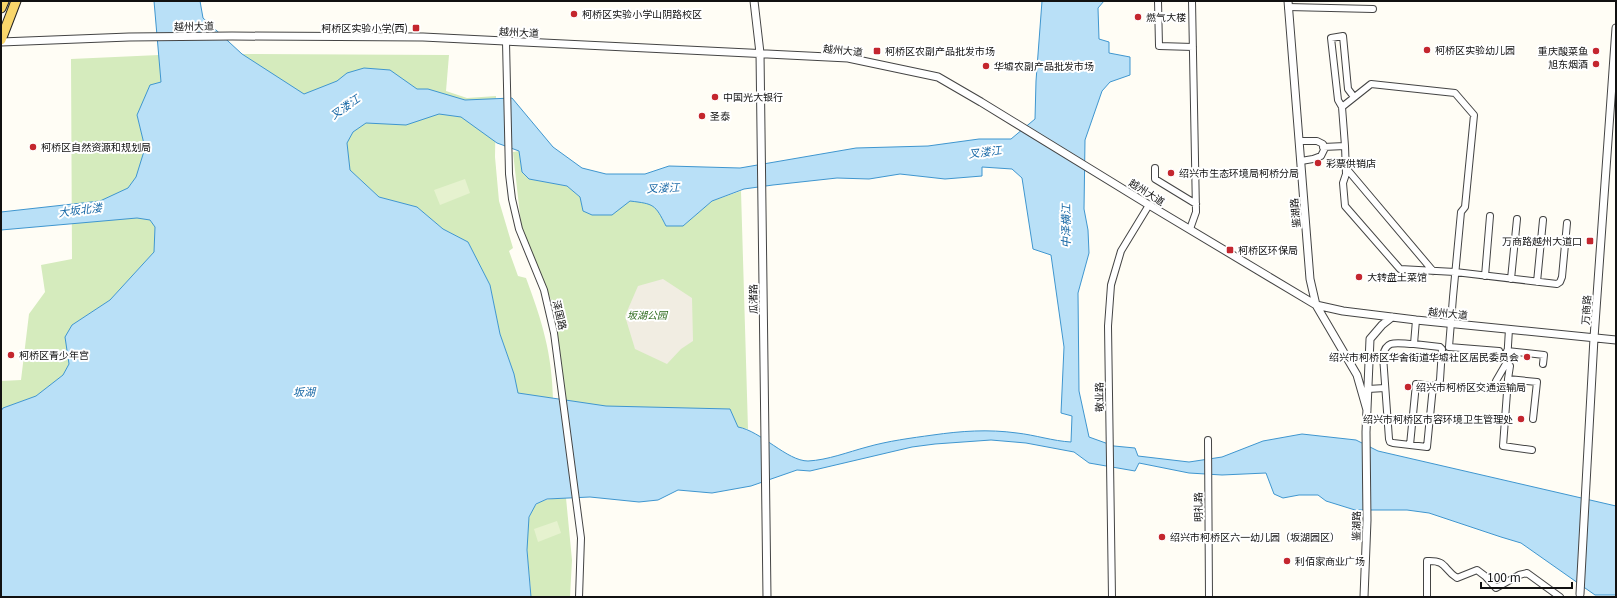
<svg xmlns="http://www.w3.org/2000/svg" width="1617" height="598" viewBox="0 0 1617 598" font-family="Georgia,'Noto Sans SC',serif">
	<rect width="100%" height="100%" fill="#fffdf5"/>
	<!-- green -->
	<path fill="#d5ebbd" d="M242 54 449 55 446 91 467 98 496 96 495 157 499 201 513 248 509 251 518 276 526 278C542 321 552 353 553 399L517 393 514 374 500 334 490 285 468 242 443 229 417 207 379 197 350 170Z
		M159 55 161 82 137 115 145 148 137 177 128 188 155 226 154 252 110 300 72 325 69 364 63 375 36 396 3 408 1 411V381L21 380 29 314 45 292 41 265 72 259 71 59Z
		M519 151 522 172 529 179 567 186 580 197 583 211 632 198 650 203 659 212 666 226H683L712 201 741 191 748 429 565 400 560 351 552 302 531 253 521 224 513 152Z
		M566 498 572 560 570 597H531C531 574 519 523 536 505 542 498 557 499 566 498Z"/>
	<!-- pitch -->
	<path fill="#e6f2cf" d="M465 179 470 193 440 205 434 190Z
		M557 521 561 533 538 542 534 529Z"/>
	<!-- plaza -->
	<path fill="#f1ede2" d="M663 279 692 298 693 341 681 349 667 364 635 349 625 316 638 286Z"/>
	<!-- water -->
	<path fill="#b9e0f7" stroke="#3f96cf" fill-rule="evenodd" d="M154 1H200L203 18 242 54 304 94 337 81 347 73 364 68 390 70 417 89H428L465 100 512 98 553 147 582 168 606 174H645L669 166 740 168 856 148 928 146 979 139H1011L1035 119 1036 81 1042 1H1104L1098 8 1099 39 1109 42V53L1130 57V75L1110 82 1102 91 1085 140 1084 209 1088 230 1089 253 1078 293 1079 391 1089 437 1114 446 1135 448 1138 456 1189 462 1222 457 1263 441 1302 434 1356 440 1378 451 1616 506V595H1595L1521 543 1501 537 1429 513 1407 510H1355L1326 501 1318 495H1299L1283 498 1274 494 1266 473 1222 475 1189 473 1139 463 1135 471 1089 463 1074 452 1026 443 991 440 935 444 912 447 810 471 797 470 751 486 712 493 678 490 658 500 639 502 590 497 547 499 536 504 529 517 527 550 531 597H1V411L3 408 36 396 63 375 69 364 65 337 72 325 110 300 154 252 155 227 150 220 137 218 1 230V212L100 201 128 188 136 177 145 148 137 115 150 85 161 82ZM439 114 461 117 497 143 519 151 522 172 529 179 567 186 580 197 583 211 592 215H612L630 201C654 204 655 204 666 226H683L712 201 744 189 773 185 837 178 869 179 900 174 945 179 982 176V167L1012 169 1022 178 1033 249 1051 255 1064 347 1061 413 1072 416 1071 442C1053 441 1035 435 1017 433 988 429 961 431 933 435 911 438 888 441 867 447 848 452 828 460 808 461 787 461 761 431 738 427L730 409 606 406 518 393 514 374 500 334 490 285 468 242 443 229 417 207 379 197 350 170 347 143 353 132 366 123 406 125Z"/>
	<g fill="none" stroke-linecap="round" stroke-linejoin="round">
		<!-- minor casing -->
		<g stroke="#444" stroke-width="8">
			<path id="minor" d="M1158 1 1159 46 1193 47
				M1288 7 1373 9
				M506 42 509 174 512 199 519 229 544 290 554 333 581 538 579 597
				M1342 107 1338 100 1331 38 1343 36 1348 89 1354 97
				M1299 141H1317L1323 144 1324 150 1321 156 1313 159 1301 161
				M1345 146 1346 174 1343 183 1345 206 1400 269 1455 272 1557 284 1560 282 1562 277 1567 223
				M1323 147 1345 146 1342 107 1371 84 1455 93 1474 115 1465 207 1461 212 1453 297 1449 347 1499 351
				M1155 168V179L1196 204
				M1346 168 1433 271
				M1190 229 1196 212 1192 1
				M1485 276 1490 216
				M1511 279 1517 219
				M1537 282 1543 220
				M1414 344 1440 347 1442 349 1440 380 1439 383 1433 386 1427 447 1393 443 1390 442 1389 439 1383 356C1386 338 1399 344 1414 344L1416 320
				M1507 351 1544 355 1543 364
				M1507 362 1510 366 1508 379 1537 382 1533 419
				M1508 379 1503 446 1532 450
				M1496 381 1507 362 1509 329
				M1368 389 1385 388
				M1208 440 1209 597
				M1410 445 1416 384 1433 386
				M1112 597 1108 326 1111 285 1121 251 1149 205
				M1427 597V561C1447 560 1443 569 1457 578L1477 570 1485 576 1496 588 1519 575 1527 573 1560 597"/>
		</g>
		<!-- tertiary casing -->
		<g stroke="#444" stroke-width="9">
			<path id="tertiary" d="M754 1 760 53 767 597
				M1288 1 1310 279 1316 305 1357 375 1367 410
				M1 42 129 37 232 36 423 37 848 58 938 77 981 102 1149 205 1316 305 1343 311 1416 320 1616 340
				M1580 594 1594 338 1616 28
				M1364 597 1367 520 1366 432 1370 339 1382 325 1392 317"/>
		</g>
		<!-- primary casing -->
		<g stroke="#222" stroke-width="11">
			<path id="primary" d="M1 8 4 1
				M1 40 16 1"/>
		</g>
		<!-- minor -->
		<use href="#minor" stroke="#fff" stroke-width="6"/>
		<!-- tertiary -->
		<use href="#tertiary" stroke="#fff" stroke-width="7"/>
		<!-- primary -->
		<use href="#primary" stroke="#f9d66b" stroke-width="9"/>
	</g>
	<!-- markers -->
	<g fill="#c4262e" stroke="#fff" stroke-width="1.5">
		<circle cx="574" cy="14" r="4"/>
		<circle cx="1138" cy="17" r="4"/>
		<rect x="412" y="24" width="8" height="8" rx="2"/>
		<circle cx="1427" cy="50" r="4"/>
		<rect x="873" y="47" width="8" height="8" rx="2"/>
		<circle cx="1596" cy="51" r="4"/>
		<circle cx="1596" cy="64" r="4"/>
		<circle cx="986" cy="66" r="4"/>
		<circle cx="715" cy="97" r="4"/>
		<circle cx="702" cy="116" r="4"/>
		<circle cx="33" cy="147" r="4"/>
		<circle cx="1318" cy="163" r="4"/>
		<circle cx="1171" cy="173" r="4"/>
		<rect x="1586" y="237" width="8" height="8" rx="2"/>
		<rect x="1226" y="246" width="8" height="8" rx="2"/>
		<circle cx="1359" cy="277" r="4"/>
		<circle cx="11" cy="355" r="4"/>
		<circle cx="1527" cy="357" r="4"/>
		<circle cx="1408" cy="387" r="4"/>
		<circle cx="1521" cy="419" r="4"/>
		<circle cx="1162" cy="537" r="4"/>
		<circle cx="1287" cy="561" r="4"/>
	</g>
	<g text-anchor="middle" stroke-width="4" stroke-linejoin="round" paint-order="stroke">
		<!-- poi labels -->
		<g font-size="10" fill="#111" stroke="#fff" text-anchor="start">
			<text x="582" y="18">柯桥区实验小学山阴路校区</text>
			<text x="1146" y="21">燃气大楼</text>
			<text x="408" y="32" text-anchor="end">柯桥区实验小学(西)</text>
			<text x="1435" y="54">柯桥区实验幼儿园</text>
			<text x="885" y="55">柯桥区农副产品批发市场</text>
			<text x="1588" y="55" text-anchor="end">重庆酸菜鱼</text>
			<text x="1588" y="68" text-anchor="end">旭东烟酒</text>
			<text x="994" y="70">华墟农副产品批发市场</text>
			<text x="723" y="101">中国光大银行</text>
			<text x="710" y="120">圣泰</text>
			<text x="41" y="151">柯桥区自然资源和规划局</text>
			<text x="1326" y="167">彩票供销店</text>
			<text x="1179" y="177">绍兴市生态环境局柯桥分局</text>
			<text x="1582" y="245" text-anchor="end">万商路越州大道口</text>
			<text x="1238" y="254">柯桥区环保局</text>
			<text x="1367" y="281">大转盘土菜馆</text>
			<text x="19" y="359">柯桥区青少年宫</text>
			<text x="1519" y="361" text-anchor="end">绍兴市柯桥区华舍街道华墟社区居民委员会</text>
			<text x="1416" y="391">绍兴市柯桥区交通运输局</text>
			<text x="1513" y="423" text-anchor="end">绍兴市柯桥区市容环境卫生管理处</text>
			<text x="1170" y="541">绍兴市柯桥区六一幼儿园（坂湖园区）</text>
			<text x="1295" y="565">利佰家商业广场</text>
		</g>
		<!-- street labels -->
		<g font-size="10" fill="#111" stroke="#fff">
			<text transform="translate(194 26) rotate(-1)" y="4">越州大道</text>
			<text transform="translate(519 32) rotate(3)" y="4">越州大道</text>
			<text transform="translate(843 50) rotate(6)" y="4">越州大道</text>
			<text transform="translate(1147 192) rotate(32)" y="4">越州大道</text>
			<text transform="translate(1295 213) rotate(-95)" y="4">鉴湖路</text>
			<text transform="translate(753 299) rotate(-91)" y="4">瓜渚路</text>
			<text transform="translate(1586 310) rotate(-86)" y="4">万商路</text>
			<text transform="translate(1448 313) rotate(6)" y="4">越州大道</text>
			<text transform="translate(560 315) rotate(77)" y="4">泽国路</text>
			<text transform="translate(1099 397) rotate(-91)" y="4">敬业路</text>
			<text transform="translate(1198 507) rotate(-91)" y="4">明礼路</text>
			<text transform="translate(1356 526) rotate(-89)" y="4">鉴湖路</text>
		</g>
		<!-- park labels -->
		<g font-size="10" font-style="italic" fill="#2f6b1f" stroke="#fff">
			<text x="647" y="319">坂湖公园</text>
		</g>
		<!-- water labels -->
		<g font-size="11" font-style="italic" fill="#1768a6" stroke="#fff">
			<text transform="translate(345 107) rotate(-35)" y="4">叉溇江</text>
			<text transform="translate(985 152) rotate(-7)" y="4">叉溇江</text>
			<text transform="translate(663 188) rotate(-3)" y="4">叉溇江</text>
			<text transform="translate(80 210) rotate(-7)" y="4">大坂北溇</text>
			<text transform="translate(1066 226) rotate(-90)" y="4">中泽横江</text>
			<text x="304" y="396">坂湖</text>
		</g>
	</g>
	<!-- border -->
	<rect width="1617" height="598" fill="none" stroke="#111111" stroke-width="4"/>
	<!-- scale -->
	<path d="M1481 582v6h91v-6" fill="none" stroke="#111111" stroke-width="2"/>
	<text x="1487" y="582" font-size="12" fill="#111111" stroke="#ffffff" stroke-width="3" paint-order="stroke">100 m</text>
</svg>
